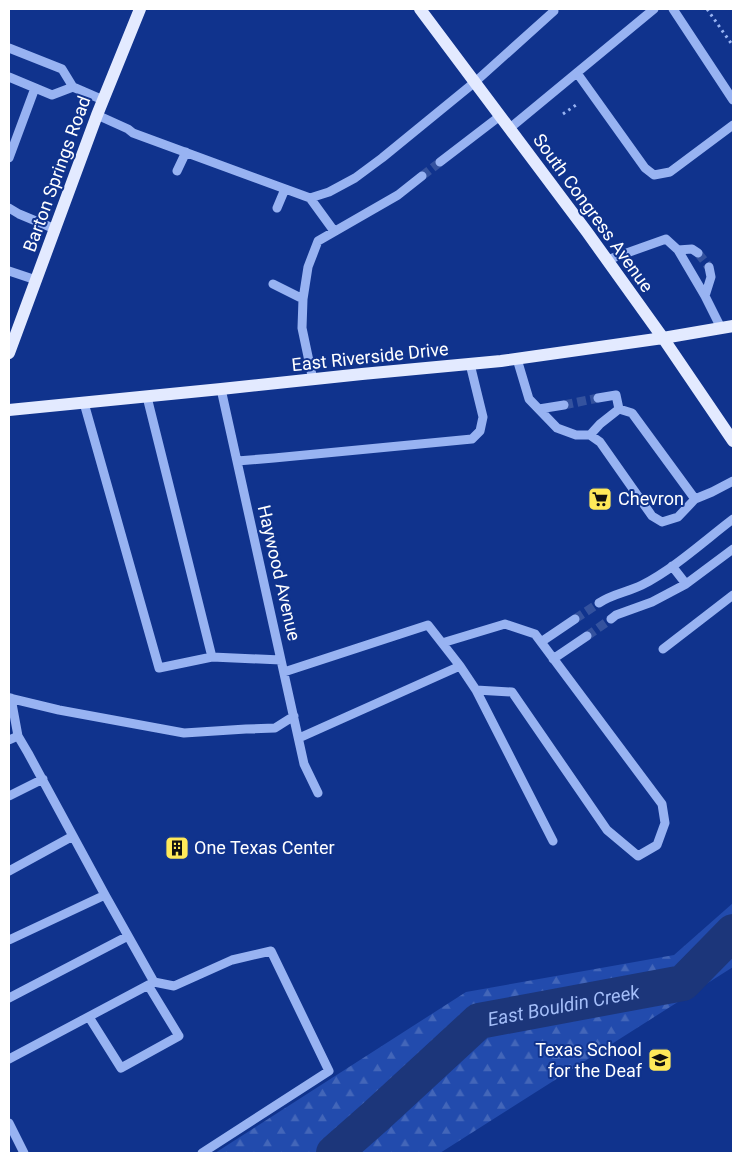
<svg xmlns="http://www.w3.org/2000/svg" width="742" height="1162" viewBox="0 0 742 1162" font-family="Roboto,sans-serif">
	<defs>
		<pattern id="forest-firs" width="22" height="20" patternUnits="userSpaceOnUse" patternTransform="scale(1.25)"><rect width="22" height="20" fill="#224bad"/><path d="M5 1l3.5 6h-7zM16 11l3.5 6h-7z" fill="#4366b9"/></pattern>
	</defs>
	<rect width="100%" height="100%" fill="#10338d"/>
	<!-- forest -->
	<path fill="url(#forest-firs)" d="M733 903V967L440 1153H215L466 992 674 955Z"/>
	<g fill="none" stroke-linecap="round" stroke-linejoin="round">
		<!-- river -->
		<path stroke="#1c367a" stroke-width="36" id="s1" d="M334 1153 376 1116 479 1021 683 983 733 932"/>
		<!-- minor-tunnel -->
		<path stroke="#34529e" stroke-width="9" stroke-dasharray="9 4.5" stroke-linecap="butt" d="M422 176 440 162
			M698 253 709 267
			M564 405 598 398
			M575 619 599 603
			M587 636 611 619"/>
		<!-- path -->
		<path stroke="#98b3f2" stroke-width="3" stroke-dasharray="2.5 4" stroke-linecap="butt" d="M707 9 733 46
			M563 114 576 105"/>
		<!-- minor -->
		<path stroke="#98b3f2" stroke-width="9" d="M673 9 733 100
			M9 48 62 69 73 87 103 100
			M577 73 645 168 654 175 670 172 733 125
			M9 77 52 95 73 87
			M97 115 128 129 133 133 310 198 329 192 355 178 382 158 475 82 554 11
			M510 128 654 9
			M9 158 35 88
			M440 162 500 116
			M177 171 186 152
			M310 198 334 231
			M9 208 19 214 55 229
			M277 208 285 189
			M678 250 692 249 698 253
			M607 260 666 239 678 250 705 296 721 328
			M9 271 36 280
			M273 284 303 299
			M705 296 711 277 709 267
			M517 359 529 399 557 428 576 435H590L600 442 652 516 662 522 678 517 695 499 712 492 733 481
			M313 380 302 328 303 299 308 267 318 241 398 195 422 176
			M221 389 304 764 318 793
			M598 398 616 395 619 409
			M84 403 159 668 212 657 147 397
			M539 409 564 405
			M590 435 600 424 619 409 632 413 695 499
			M237 461 274 458 472 439 480 431 483 417 470 364
			M672 566 686 584
			M599 603C612 594 628 592 642 585 675 568 704 541 733 519
			M611 619 616 615 652 602 686 584 733 549
			M541 642 575 619
			M442 643 505 624 535 634 662 804 665 823 657 845 638 856 607 830 512 692 476 690
			M663 649 733 595
			M212 657 281 660
			M553 659 587 636
			M284 672 428 625 460 666 476 690 553 841
			M9 698 59 710 184 733 246 729 275 728 294 716
			M299 738 460 666
			M9 740 18 736 11 698
			M9 796 43 779
			M9 871 73 836
			M105 895 154 982
			M9 940 105 895 28 753 18 736
			M9 998 128 936
			M89 1017 121 1068 179 1036 148 985
			M9 1059 154 982 174 986 232 960 271 951 329 1071 202 1153
			M9 1123 24 1153"/>
		<!-- major -->
		<path stroke="#e3eaff" stroke-width="12" d="M420 9 587 232 663 338 733 441
			M9 353 97 115 140 9
			M9 410 221 389 362 374 501 361 663 338 733 326"/>
	</g>
	<!-- icons -->
	<defs>
		<g id="supermarket-square" transform="scale(1.25)"><rect x="-9" y="-9" width="18" height="18" rx="4" fill="#ffe959" stroke="#10338d"/><path d="M-6-5.5h2.5l.6 2H6L4.5 2H-2.5L-4.4-4H-6ZM-1.5 3.2a1.3 1.3 0 1 0 .1 0ZM3 3.2a1.3 1.3 0 1 0 .1 0Z" fill="#111"/></g>
		<g id="building-square" transform="scale(1.25)"><rect x="-9" y="-9" width="18" height="18" rx="4" fill="#ffe959" stroke="#10338d"/><path d="M-4-6H4V6H1V3H-1V6H-4ZM-2.5-4.3h1.7v1.8h-1.7ZM.8-4.3h1.7v1.8H.8ZM-2.5-1h1.7V.8h-1.7ZM.8-1h1.7V.8H.8Z" fill="#111"/></g>
		<g id="school-square" transform="scale(1.25)"><rect x="-9" y="-9" width="18" height="18" rx="4" fill="#ffe959" stroke="#10338d"/><path d="M0-5L7-2L0 1L-7-2ZM-4 1L0 2.5L4 1V4Q0 6-4 4Z" fill="#111"/></g>
	</defs>
	<g fill-rule="evenodd">
		<use href="#supermarket-square" x="600" y="499"/>
		<use href="#building-square" x="177" y="848"/>
		<use href="#school-square" x="660" y="1060"/>
	</g>
	<g text-anchor="middle" stroke-width="4" stroke-linejoin="round" paint-order="stroke">
		<!-- street labels -->
		<g font-size="18" fill="#fff" stroke="#10338d">
			<text transform="translate(57 174) rotate(-70)" y="6">Barton Springs Road</text>
			<text transform="translate(593 213) rotate(54)" y="6">South Congress Avenue</text>
			<text transform="translate(370 357) rotate(-6)" y="6">East Riverside Drive</text>
			<text transform="translate(279 573) rotate(77)" y="6">Haywood Avenue</text>
		</g>
		<!-- poi labels -->
		<g font-size="18" fill="#fff" stroke="#10338d" text-anchor="start">
			<text x="618" y="505">Chevron</text>
			<text x="194" y="854">One Texas Center</text>
			<text x="642" y="1056" text-anchor="end">Texas School<tspan x="642" dy="21">for the Deaf</tspan></text>
		</g>
		<!-- water labels -->
		<g font-size="19" font-style="italic" fill="#a4bef9" stroke="#10338d">
			<text dy="7" stroke="none"><textPath href="#s1" startOffset="282">East Bouldin Creek</textPath></text>
		</g>
	</g>
	<!-- border -->
	<rect width="742" height="1162" fill="none" stroke="#ffffff" stroke-width="20"/>
</svg>
